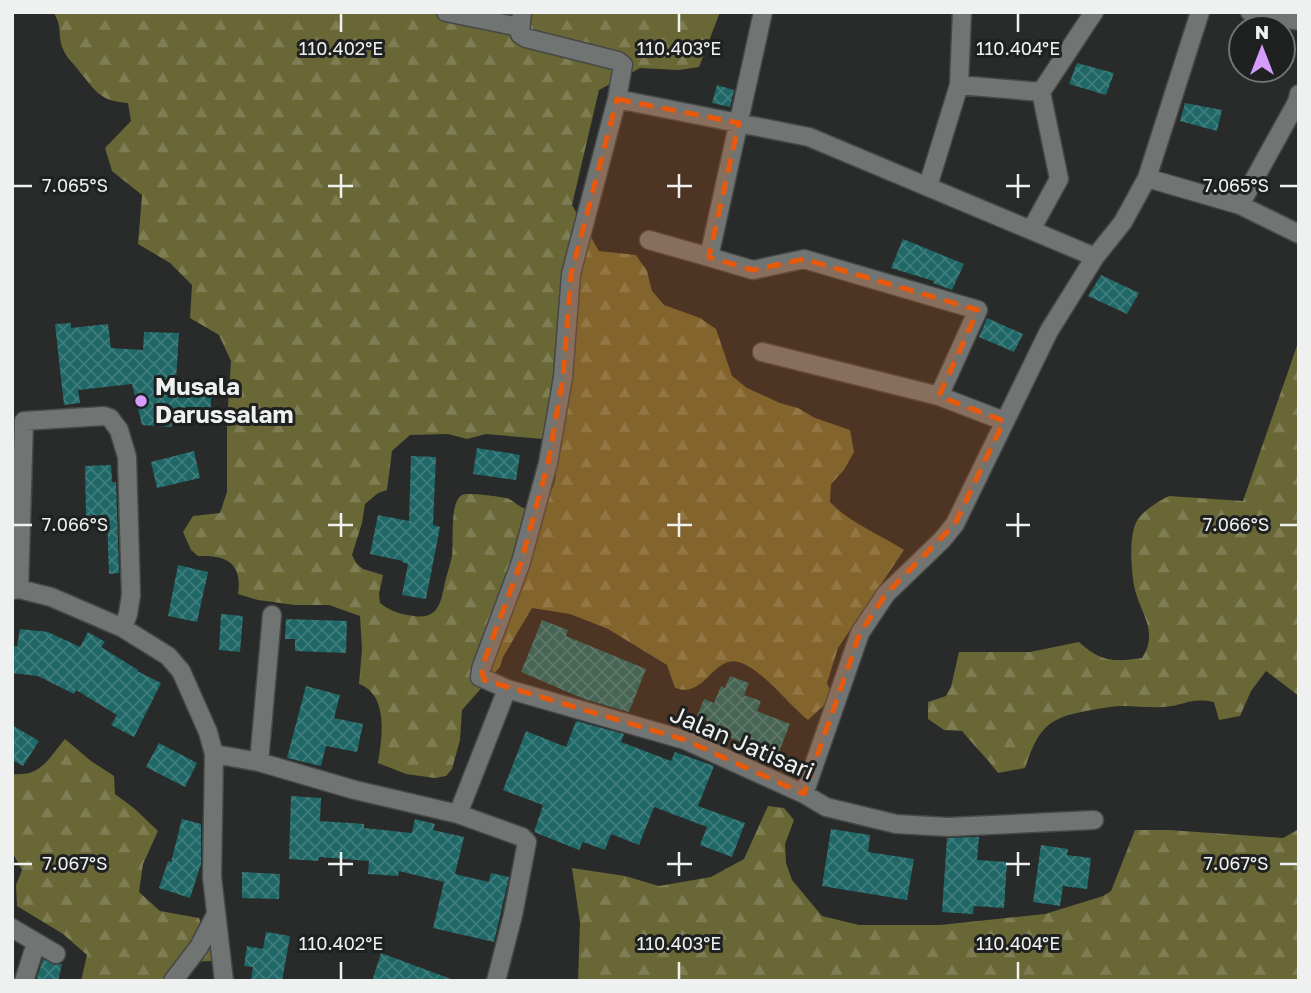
<svg xmlns="http://www.w3.org/2000/svg" width="1311" height="993" viewBox="0 0 1311 993" font-family="'Golos Text',sans-serif">
	<defs>
		<pattern id="forest-firs" width="22" height="20" patternUnits="userSpaceOnUse" patternTransform="scale(1.75)"><rect width="22" height="20" fill="#696735"/><path d="M5 1l3.5 6h-7zM16 11l3.5 6h-7z" fill="#7f7d53"/></pattern>
		<pattern id="building-cross-hatch" width="8" height="8" patternUnits="userSpaceOnUse" patternTransform="scale(1.75)"><rect width="8" height="8" fill="#1f6867"/><path d="M0 0l8 8M0 8l8-8" fill="none" stroke="#407e7d"/></pattern>
	</defs>
	<rect width="100%" height="100%" fill="#282b29"/>
	<!-- forest -->
	<path fill="url(#forest-firs)" fill-rule="evenodd" d="M53 12H720L699 67 679 70 640 68 599 90 572 205 599 251 636 255 647 271 652 291 664 305 700 318 716 329 732 376 747 388 780 403 798 408 815 418 850 430 854 452 844 470 831 484 830 502C850 523 879 534 904 550L838 648 827 683 833 697 808 720C787 703 770 678 746 665 720 650 711 683 690 689 685 691 680 689 675 688L667 665 608 629 570 614 532 608 503 657 500 667 462 710 460 740 452 769 446 776 435 778 406 774 378 763C382 738 389 695 359 684L362 649 360 616 329 605H295L258 600 238 594C243 562 225 555 198 556L191 550 183 532 193 516 220 513 227 492V422L231 361 219 335 190 318 192 285 170 263 138 244 142 195 112 171 105 148 131 121 128 103C99 101 96 91 79 71 74 64 66 57 63 49 57 35 63 26 53 12ZM448 434 467 439 486 434 555 440C556 473 562 489 532 510 521 509 518 504 509 499 505 497 466 492 462 495 449 502 454 543 452 556 450 565 447 574 445 582 441 601 439 620 414 616 401 614 391 612 380 603L379 594 383 575 363 569 356 563 352 555 362 523 365 504 378 493 387 490 392 451 410 435Z
		M1299 340V696L1266 671 1251 691 1240 716 1219 720 1214 702C1189 697 1185 706 1162 707 1150 708 1137 706 1124 706 1114 706 1103 708 1092 710 1049 717 1039 726 1025 768L998 773C987 758 974 746 962 731L944 730 928 719V702L946 696 951 687 959 652H1030L1079 642C1101 662 1113 662 1142 658 1159 632 1141 614 1135 590 1131 572 1128 534 1138 519 1144 510 1159 501 1169 496L1243 501Z
		M65 739 91 761 114 776 115 794 135 809 158 831 143 864 139 892 160 911 199 918 215 961 177 962 176 981H81L87 955 63 934 17 906 16 885 22 870 12 852V774C41 777 48 759 65 739Z
		M768 806 784 808 794 820 785 844 786 863 792 880 822 916 859 925H940L1045 914 1103 896 1111 891 1135 830H1169L1283 838 1299 829V981H578L580 923 572 868 625 876 659 886 711 877 744 859Z"/>
	<!-- building -->
	<path fill="url(#building-cross-hatch)" d="M1077 63 1114 73 1106 95 1069 84Z
		M717 85 734 90 730 107 712 103Z
		M1185 103 1222 110 1217 131 1180 121Z
		M903 239 964 264 952 290 933 283 934 281 891 268Z
		M1101 275 1139 293 1127 314 1088 296Z
		M987 318 1023 334 1014 352 979 337Z
		M71 323V328L108 324 111 348 143 350 144 332 179 333 176 379 212 381 210 420 172 418V427L142 425 132 384 78 390 80 403 64 405 55 324Z
		M477 448 520 455 516 480 473 474Z
		M194 451 200 478 157 488 151 462Z
		M411 456 436 457 433 525 440 527 426 599 402 595 408 564 402 562 403 561 370 554 378 515 409 521Z
		M111 465 112 482H116L119 573 109 574 107 515 86 516 85 466Z
		M178 565 208 572 197 622 168 616Z
		M221 614 243 616 240 652 219 650Z
		M286 619 347 621 346 653 295 651V639H285Z
		M542 620 568 630 566 636 646 669 629 712 584 699 521 672Z
		M20 629 48 632 80 647 88 632 105 642 101 647 138 670 137 671 161 683 134 737 111 725 117 715 76 690 74 694 38 676 12 673V645L17 647Z
		M730 676 749 683 744 695 761 701 757 711 790 724 773 767 751 757 755 747 704 728 707 720 697 716 704 699 714 703 721 686 725 688Z
		M306 686 340 695 334 718 363 724 357 752 326 746 321 766 287 758Z
		M576 721 624 734 621 742 671 761 675 752 714 766 698 806 745 823 732 857 700 845 707 827 654 807 639 845 611 834 605 850 583 842 579 850 534 832 543 805 503 790 526 731 566 747Z
		M12 725 39 741 23 766 12 760Z
		M159 743 197 763 185 787 146 767Z
		M291 796 321 798 320 821 364 824V828L412 833 415 819 435 824 433 830 464 837 455 874 489 882 491 873 509 877 494 942 433 928 444 882 399 871 398 876 368 874 369 861 319 857 318 861 289 859Z
		M182 819 201 824V864L190 898 159 888 168 861 171 862Z
		M831 829 870 835 868 852 914 859 907 900 822 886Z
		M979 837 977 860 1007 862 1004 908 974 906 973 914 942 912 947 838Z
		M1041 845 1068 849 1067 855 1091 858 1087 889 1063 886 1060 906 1033 902Z
		M242 872 280 874 279 899 242 898Z
		M266 932 290 936 282 981H251L253 967 244 966 247 946 263 949Z
		M381 953 451 979 450 981H372Z
		M43 959 55 965 62 964 58 981H36Z"/>
	<g fill="none" stroke-linecap="round" stroke-linejoin="round">
		<!-- minor casing -->
		<g stroke="#464847" stroke-width="21">
			<path id="minor" d="M446 12 519 27
				M522 12 520 34 526 38 618 61 623 65 617 99
				M763 12 709 257 753 270 804 259 978 310 939 396 1004 421
				M1250 12 1299 21
				M959 85 1041 92
				M1147 178 1240 205 1297 102 1299 94
				M928 186 959 85 962 12
				M1240 205 1299 234
				M1031 230 1059 179 1041 92 1094 12
				M649 240 709 257
				M762 352 939 396
				M19 589 24 421 104 416 110 418 119 430 127 457 131 595 128 614 123 628
				M12 590 19 589 51 597 123 628 168 656 181 671 208 732 214 754 212 877 224 981
				M507 689 480 677 481 669 521 562 548 463 563 377 571 274 617 99 809 137 1095 257
				M214 754 259 762 355 790 458 814 507 689 685 740 804 794 826 807 896 824 948 827 1094 820
				M259 762 272 615
				M804 794 860 633 886 594 942 540 955 524 1049 331 1095 257 1123 222 1147 178 1200 12
				M458 814 522 837 527 842 513 915 496 981
				M12 928 56 954
				M24 981 36 943
				M173 981 199 947 216 914"/>
		</g>
		<!-- minor -->
		<use href="#minor" stroke="#707472" stroke-width="18"/>
	</g>
	<!-- marked area -->
	<path fill="#e8590c" fill-opacity="0.2" stroke="#e8590c" stroke-width="5" stroke-dasharray="14 9" stroke-linejoin="round" d="M617 99 739 123 709 257 753 270 804 259 978 310 939 396 1004 421 955 524 886 594 860 633 804 794 685 740 484 680 481 669 521 562 548 463 563 377 571 274Z"/>
	<!-- ticks -->
	<path fill="none" stroke="#eff1f0" stroke-width="2.5" d="M341 14V32M679 14V32M1018 14V32M341 174V198M679 174V198M1018 174V198M14 186H32M328 186H353M667 186H692M1006 186H1030M1280 186H1297M341 513V537M679 513V537M1018 513V537M14 525H32M328 525H353M667 525H692M1006 525H1030M1280 525H1297M341 852V876M679 852V876M1018 852V876M14 864H32M328 864H353M667 864H692M1006 864H1030M1280 864H1297M341 962V979M679 962V979M1018 962V979"/>
	<!-- markers -->
	<circle fill="#d49cfc" stroke="#1e2120" stroke-width="2.5" cx="141" cy="401" r="7"/>
	<g text-anchor="middle" stroke-width="6" stroke-linejoin="round" paint-order="stroke">
		<!-- poi labels -->
		<g font-size="24" font-weight="bold" fill="#eff1f0" stroke="#1e2120" text-anchor="start">
			<text x="155" y="395">Musala<tspan x="155" dy="28">Darussalam</tspan></text>
		</g>
		<!-- street labels -->
		<g font-size="24" fill="#eff1f0" stroke="#1e2120">
			<text transform="translate(742 743) rotate(23)" y="8">Jalan Jatisari</text>
		</g>
	</g>
	<g font-size="18" text-anchor="middle" fill="#eff1f0" stroke="#1e2120" stroke-width="6" stroke-linejoin="round" paint-order="stroke">
		<text x="341" y="55">110.402°E</text>
		<text x="679" y="55">110.403°E</text>
		<text x="1018" y="55">110.404°E</text>
		<text x="75" y="192">7.065°S</text>
		<text x="1236" y="192">7.065°S</text>
		<text x="75" y="531">7.066°S</text>
		<text x="1236" y="531">7.066°S</text>
		<text x="75" y="870">7.067°S</text>
		<text x="1236" y="870">7.067°S</text>
		<text x="341" y="950">110.402°E</text>
		<text x="679" y="950">110.403°E</text>
		<text x="1018" y="950">110.404°E</text>
	</g>
	<!-- border -->
	<rect width="1311" height="993" fill="none" stroke="#eff1f0" stroke-width="28"/>
	<!-- north arrow -->
	<g transform="translate(1262 49)"><circle r="33" fill="#1e2120" stroke="#727473" stroke-width="2"/>
	<path d="M0-5L12 26L0 18L-12 26Z" fill="#d49cfc"/>
	<text y="-10" font-size="19" font-weight="bold" text-anchor="middle" fill="#eff1f0">N</text>
	</g>
</svg>
